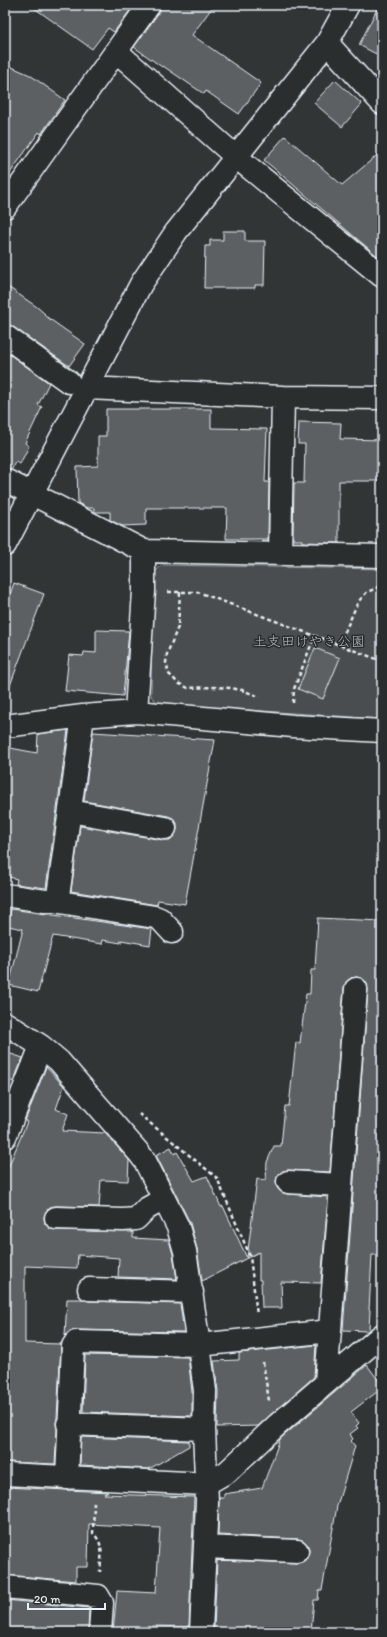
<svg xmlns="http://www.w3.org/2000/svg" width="387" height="1637" viewBox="0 0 387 1637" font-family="Itim,'Klee One',sans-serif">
	<rect width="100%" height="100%" fill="#323536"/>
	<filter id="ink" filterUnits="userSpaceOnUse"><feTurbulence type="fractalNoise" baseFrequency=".025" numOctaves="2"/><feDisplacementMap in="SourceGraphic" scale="8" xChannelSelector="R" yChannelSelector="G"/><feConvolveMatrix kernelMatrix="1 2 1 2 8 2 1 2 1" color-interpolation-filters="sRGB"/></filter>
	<g filter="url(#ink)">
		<!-- green -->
		<path fill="#494d4f" stroke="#989fa4" d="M162 565 382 569V719L158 704 151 696 153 574Z"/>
		<!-- building -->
		<path fill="#5c6063" stroke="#e8f1f8" d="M30 5H134L114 32 108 28 92 49Z
			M161 5H214L192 35 261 83 239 114 206 91 204 94 163 66 162 67 134 47 159 12Z
			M379 5H382V57L359 45Z
			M5 64 30 75 65 100 41 134 39 132 5 180Z
			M335 80 362 104 342 127 314 103Z
			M285 136 342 185 382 151V260L264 160Z
			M223 231H245V241H265L264 285H255V288H204L205 246H210V240H223Z
			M5 285 37 307 45 314 44 315 85 344 69 366 12 326 5 324Z
			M5 351 49 383 38 405 42 407 25 443 29 446 20 464 15 462 12 469 5 468Z
			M106 409H211V428L267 429 265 482H269L268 539H226L227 508H146V525L122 526 110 520V512H96L94 511V508H87L78 503 77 467 98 466V436H106Z
			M299 422 341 423 340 439 382 440V481H339V543L302 542V540H293L294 483H304L305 444H298Z
			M14 583 44 594 8 691H5V608Z
			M96 630 129 631 123 696 65 691 69 655 83 656 84 652 96 653Z
			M315 648 340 658 323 699 298 689Z
			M68 730 46 888 16 884 17 879 5 876V747L37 753 38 734Z
			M93 732 215 740 185 904 158 900 157 905 71 891 80 826 163 840H170L174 836 177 830V823L173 818 168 816 84 801Z
			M11 909 152 929 150 945 121 940V943L103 940 102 944 53 936 38 992 9 985 23 929 8 926Z
			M318 918 382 921V1255H372L369 1310H370L369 1330 367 1331 343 1330 368 990 367 984 363 979 357 977 351 978 346 982 344 988 330 1172 288 1170 283 1171 278 1175 276 1181 277 1188 281 1192 287 1194 328 1197 321 1283 281 1282 282 1308H262L261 1280H259V1252L202 1281 197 1249 190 1223 156 1155 171 1147 174 1154 177 1152 194 1181 207 1176 221 1207 223 1206 247 1258 257 1179 266 1180 267 1162 274 1146H281L285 1106H289L296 1042 300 1043 306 994H310L311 970H315Z
			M5 1052 23 1058 13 1082 5 1078Z
			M46 1067 64 1086 56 1109 68 1114 62 1131 105 1133 129 1160 128 1181 101 1180 99 1207 56 1206 50 1207 46 1211 44 1217 45 1224 50 1229 56 1230 133 1232V1238L169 1240 173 1254 177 1279 118 1277 119 1258 78 1255 77 1268 25 1266V1343L61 1344 57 1418 56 1423 57 1429 55 1464 5 1462V1175L27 1122 25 1121Z
			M67 1299H82L89 1301 180 1304 184 1332 76 1330 70 1331 65 1336Z
			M316 1345 314 1377 258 1426 217 1427 218 1391 214 1361 239 1360V1353Z
			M85 1355 188 1357 192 1392V1416L83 1412Z
			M367 1365 382 1385V1388L351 1412 359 1423 356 1426 358 1428 350 1434 353 1439 351 1441 355 1446 337 1506 322 1590H319L318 1600H314L311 1632 265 1628 264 1632H215V1628H214L217 1560 296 1563 302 1562 307 1558 309 1551 308 1546 304 1541 298 1539 218 1535 219 1498H224V1494L262 1488 280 1439Z
			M81 1437 189 1441V1446L149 1469 80 1465Z
			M5 1487 108 1492 104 1494 194 1497 189 1627 152 1626 151 1632H113L117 1591 156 1593 160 1528 89 1524 88 1567H76V1581L5 1575Z
			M5 1600 89 1608 88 1632H30L5 1630Z"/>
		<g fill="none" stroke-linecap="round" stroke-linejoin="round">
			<!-- minor casing -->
			<g stroke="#e8f1f8" stroke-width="25">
				<path id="minor" d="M327 43 382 103
					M116 51 235 156 382 276
					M5 207 149 5
					M5 336 69 382
					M87 388 283 397 382 398
					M5 480 144 551 382 556
					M5 545 141 284 176 232 327 43 348 5
					M280 554 283 397
					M136 712 144 591V551
					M5 726 83 716 136 712 293 726 382 731
					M70 811 165 828
					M5 895 45 901H53L58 896 83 716
					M53 901 155 917 160 919 172 932
					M5 1023 41 1046 59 1061 139 1153 145 1161 178 1227 185 1251 199 1345 205 1391 204 1429 207 1502 201 1632
					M5 1137 41 1046
					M288 1182 341 1185
					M56 1218 123 1220 136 1219 146 1209 164 1199
					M89 1289 192 1292
					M326 1382 356 989
					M68 1424 204 1429
					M5 1474 206 1484 227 1472 277 1425 382 1335
					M67 1478 73 1346 76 1342 199 1345 330 1331
					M205 1547 297 1551
					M5 1587 98 1596 102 1603 100 1632"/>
			</g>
			<!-- path -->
			<path stroke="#e8f1f8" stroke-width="2.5" stroke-dasharray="4 3" stroke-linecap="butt" d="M168 592H198L382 661
				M180 592 178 627 167 654 166 663 169 674 178 683 188 688 214 687 230 688 242 690 260 697
				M339 645 358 602 366 593 382 585
				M293 703 294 689 315 635
				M139 1114 217 1178 250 1256 257 1315
				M263 1362 269 1401
				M94 1502 93 1533C105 1545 101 1557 100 1572"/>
			<!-- minor -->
			<use href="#minor" stroke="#2a2d2e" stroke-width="22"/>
		</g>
	</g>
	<g text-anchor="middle" stroke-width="3" stroke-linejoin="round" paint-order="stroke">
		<!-- park labels -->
		<g font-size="14" fill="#b0b8bd" stroke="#2a2d2e">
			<text x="309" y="646">土支田けやき公園</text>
		</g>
	</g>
	<!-- margin -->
	<rect width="387" height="1637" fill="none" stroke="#2a2d2e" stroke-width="20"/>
	<rect x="10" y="10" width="367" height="1617" fill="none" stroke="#e8f1f8" stroke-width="1.5" filter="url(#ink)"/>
	<!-- scale -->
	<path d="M28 1603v6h77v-6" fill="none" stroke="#e8f1f8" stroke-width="2"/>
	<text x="34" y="1603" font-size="12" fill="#e8f1f8" stroke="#2a2d2e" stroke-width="3" paint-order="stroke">20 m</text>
</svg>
